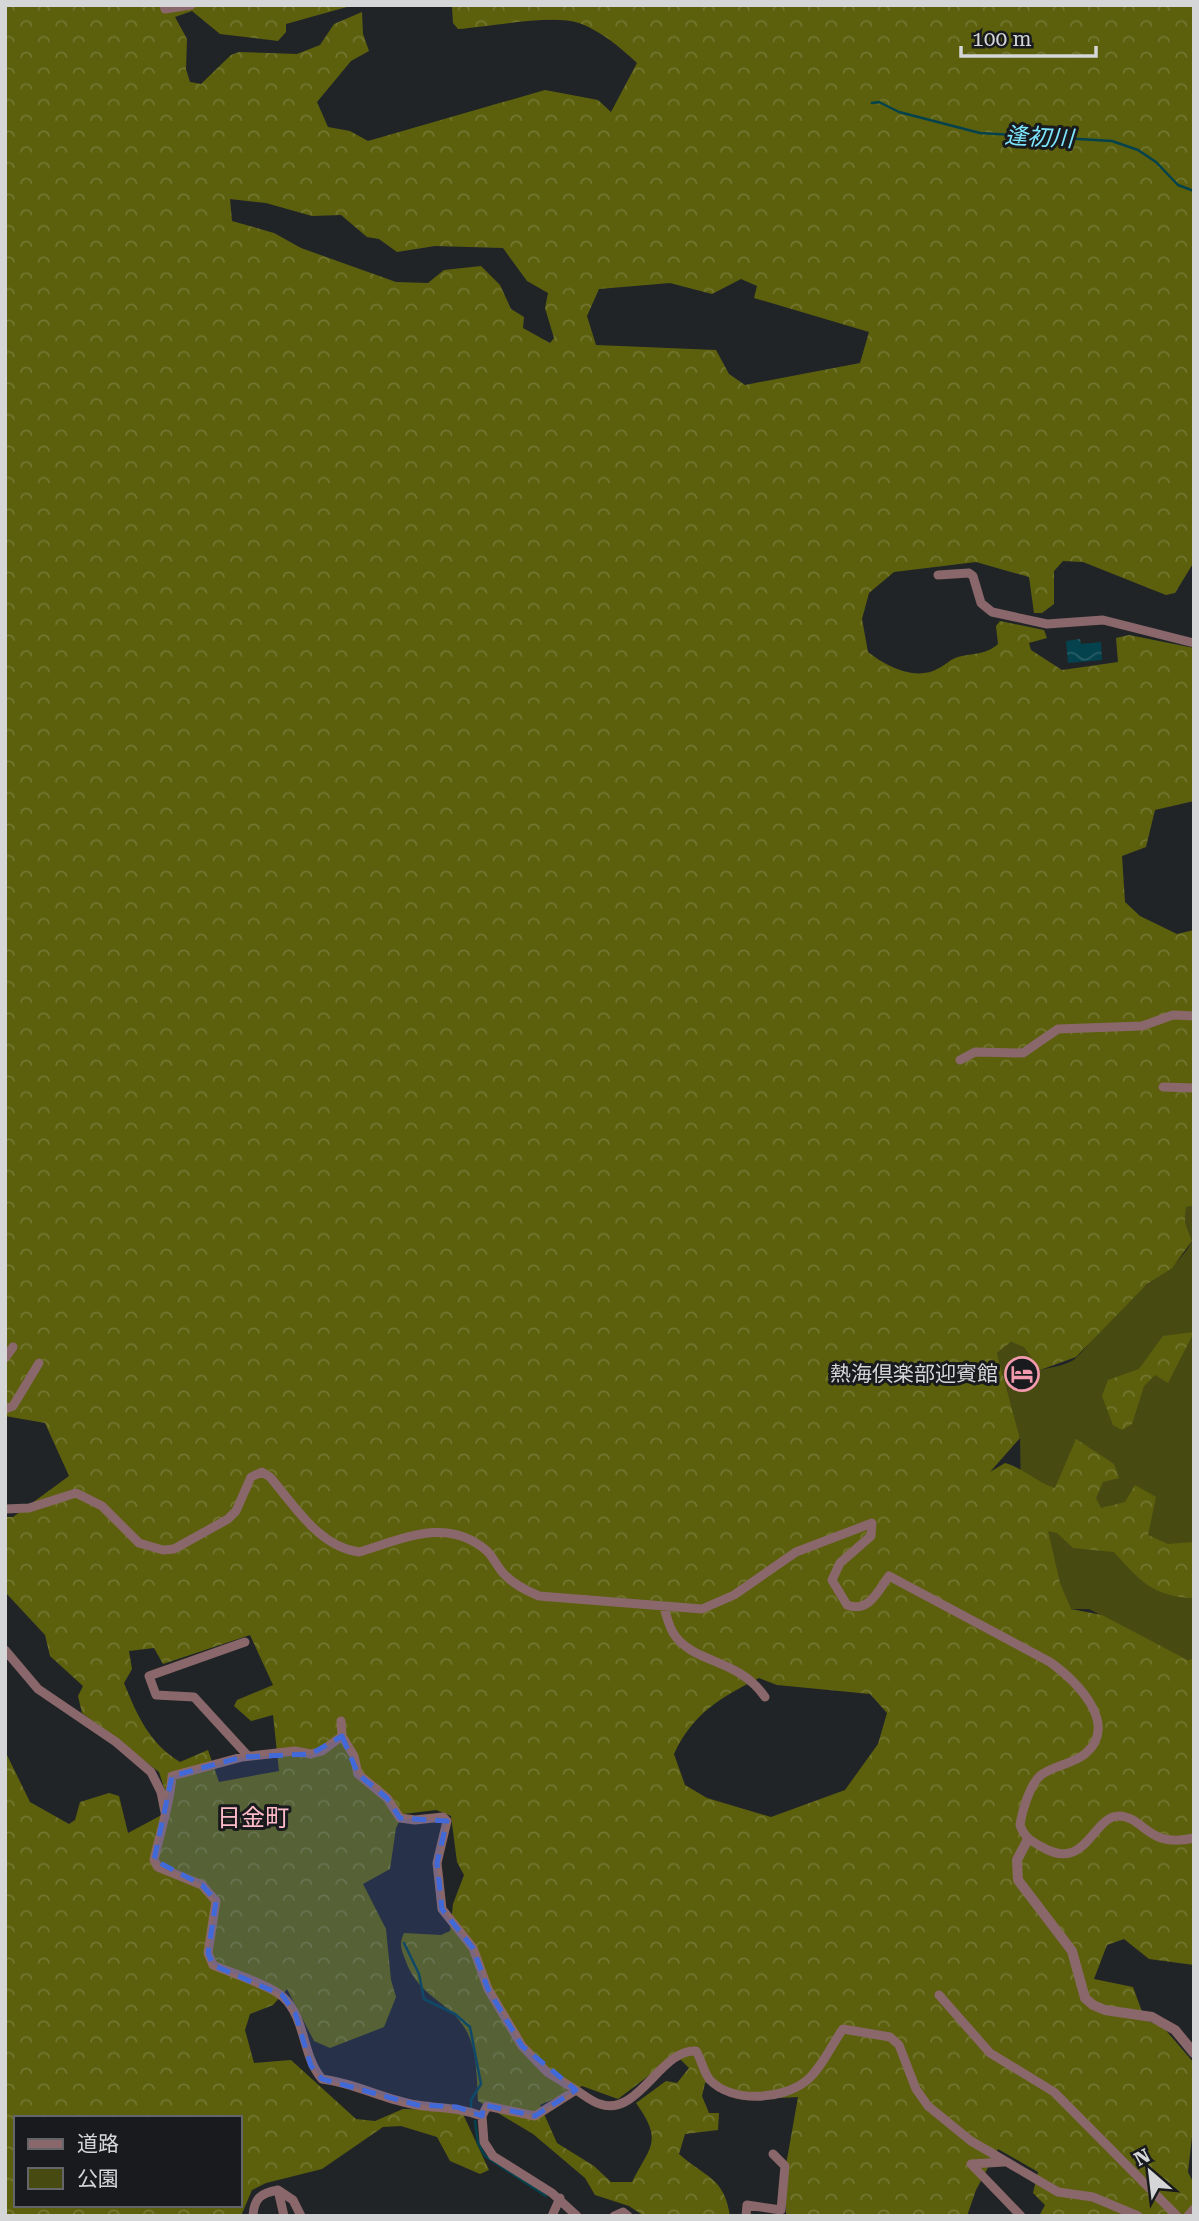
<svg xmlns="http://www.w3.org/2000/svg" width="1199" height="2221" viewBox="0 0 1199 2221" font-family="'Roboto Serif','Noto Sans JP',serif">
	<defs>
		<pattern id="forest-crowns" width="20" height="18" patternUnits="userSpaceOnUse" patternTransform="scale(1.75)"><rect width="20" height="18" fill="#5c600d"/><path d="M2 6a3 3 0 1 1 6 0M12 15a3 3 0 1 1 6 0" fill="none" stroke="#727630"/></pattern>
		<pattern id="water-waves" width="16" height="10" patternUnits="userSpaceOnUse" patternTransform="scale(1.75)"><rect width="16" height="10" fill="#04424d"/><path d="M0 5q4-4 8 0t8 0" fill="none" stroke="#285d66"/></pattern>
	</defs>
	<rect width="100%" height="100%" fill="#212426"/>
	<!-- green -->
	<path fill="#484b11" d="M1194 1206V1658L1188 1660 1089 1609H1071L1065 1600 1021 1493 1020 1438 997 1353 1011 1342 1025 1347 1040 1370C1051 1367 1067 1366 1076 1358 1093 1342 1104 1321 1121 1305 1145 1282 1177 1271 1192 1241L1185 1222 1186 1207Z"/>
	<!-- forest -->
	<path fill="url(#forest-crowns)" fill-rule="evenodd" d="M5 5H354L286 24V32L278 41 220 34 192 11 175 17 187 39 186 69 190 82 201 84 231 55 239 52 297 54 320 45 334 24 362 12 363 34 369 51 351 61 317 102 328 127 350 131 368 141 545 90 598 100 611 112 637 63C620 47 601 31 579 23 551 14 489 27 458 29L453 23 452 7 455 5H1194V562L1175 593 1166 595 1083 562 1063 561 1054 571V604L1042 613H1034L1029 577 976 562 894 572 869 593 862 619 868 652C886 666 916 682 939 668 946 665 950 659 958 657 973 653 986 655 998 644L996 626 1000 621 1044 630 1047 638 1029 643 1031 650 1062 670 1118 662 1116 638 1129 635 1194 648V801L1155 810 1146 847 1122 856 1125 902 1140 916 1177 934 1194 930V1206L1186 1207 1185 1222 1192 1241 1172 1268 1146 1285 1076 1357 1040 1370 1024 1347 1011 1342 997 1353 1020 1438 990 1472 1005 1463C1023 1468 1036 1482 1055 1488L1076 1439 1114 1464 1119 1478 1103 1482 1096 1498 1101 1508 1125 1502 1135 1485 1156 1497 1148 1535 1168 1544 1194 1542V1598C1153 1597 1139 1580 1114 1552L1073 1548 1057 1533 1048 1531 1060 1583 1071 1609 1102 1615 1188 1660 1194 1658V1965L1149 1959 1124 1939 1107 1945 1094 1979 1133 1987 1145 2020 1163 2027 1194 2063V2119L1188 2172 1194 2184V2216H1039L1045 2205 1033 2193 1038 2172 998 2149 976 2190 967 2216H786V2165L798 2097 780 2098V2092L738 2095 710 2080 705 2083 702 2096 709 2113H719L718 2130 685 2134 679 2154C706 2178 724 2177 730 2216H644L629 2206 595 2195 585 2178 533 2134 478 2101C477 2079 477 2051 467 2032 451 2001 418 1998 405 1959 401 1948 399 1944 404 1933L441 1935 450 1931 453 1904 464 1875 457 1862 451 1816 436 1810 403 1814 396 1828 390 1869 363 1884 386 1929 391 1980 396 1997 384 2027 330 2048 314 2041 287 1989 273 2005 250 2014 245 2030 254 2063 291 2060 356 2119 375 2121 403 2109 448 2110 463 2114 489 2170 480 2174 450 2161 437 2137 401 2126 383 2127 322 2169 266 2183 252 2190 241 2216H5V1751L30 1802 69 1824 75 1820 80 1802 109 1793 119 1796 128 1833 171 1810 159 1772 82 1713 78 1696 83 1686 50 1656 45 1635 5 1592V1517H13L69 1476 45 1423 5 1416ZM230 199 266 203 312 216 341 215 367 237 379 239 397 252 435 246 503 248 527 281 548 293 545 308 554 338 550 343 523 328 524 317 511 309 500 285 481 266 444 270 428 283 396 282 301 248 274 233 232 221ZM741 279 757 286 754 298 869 332 860 363 745 385 729 374 716 350 596 345 587 316 599 289 670 283 712 294ZM250 1635 273 1685 237 1700 234 1706 251 1721 273 1715 279 1771 219 1782 208 1750 180 1762C149 1743 137 1715 124 1683L132 1669 129 1651 154 1648 163 1664ZM759 1678 777 1685 870 1694 887 1713 878 1744 845 1790 771 1817 707 1798 685 1785 674 1754C693 1713 720 1698 759 1678ZM676 2055 689 2068 677 2083 666 2081 636 2103C663 2141 651 2145 632 2182H611L594 2166 557 2143 540 2105 582 2086 618 2099ZM16 2118H240V2205H16Z
		M1194 1332 1168 1383 1155 1375 1144 1386 1132 1424 1122 1430 1113 1425 1102 1396 1108 1380 1139 1369 1163 1336Z"/>
	<!-- water -->
	<path fill="url(#water-waves)" d="M1080 639 1081 644 1101 642 1102 660 1068 663 1066 641Z"/>
	<g fill="none" stroke-linecap="round" stroke-linejoin="round">
		<!-- stream -->
		<path stroke="#04424d" stroke-width="2.5" d="M872 103 879 102 899 112 980 133 1112 141 1138 150 1156 162 1178 185 1194 191
			M404 1943 419 1974 424 1999 455 2014 470 2027 481 2084 471 2100V2107
			M475 2121 478 2143 485 2156 546 2196"/>
		<!-- minor -->
		<path stroke="#89676a" stroke-width="9" d="M164 5 165 9 191 5
			M938 575 969 573 973 576 981 603 992 612 1047 624 1103 620 1194 643
			M960 1060 975 1052 1023 1053 1058 1029 1142 1026 1173 1015 1194 1016
			M1163 1087 1194 1088
			M5 1358 13 1347
			M5 1409 13 1406 39 1363
			M5 1509 29 1508 76 1493 102 1506 139 1543 163 1550 174 1549 228 1519 236 1511 251 1477 262 1472 270 1477C295 1506 319 1547 359 1552 403 1539 447 1516 487 1551 493 1557 497 1566 503 1573 513 1584 525 1590 539 1596L702 1609 734 1595 796 1552 872 1523 871 1536 840 1563 832 1580 847 1605C869 1613 878 1591 889 1576L1050 1662C1075 1680 1121 1724 1085 1754 1073 1764 1054 1765 1041 1775 1030 1784 1022 1811 1020 1825 1024 1837 1031 1841 1042 1847 1087 1873 1092 1816 1119 1816 1145 1817 1147 1849 1194 1838
			M664 1607C667 1617 669 1629 676 1637 697 1664 739 1659 765 1697
			M245 1642 149 1676 156 1695 194 1697 248 1756
			M5 1650 38 1689 116 1742 151 1772 161 1792 165 1812
			M341 1721 342 1736 322 1751 311 1754 295 1751 242 1757 172 1776C170 1805 160 1832 154 1860L158 1867 202 1885 216 1901 208 1953 213 1965C231 1973 270 1985 283 1997 306 2018 302 2056 322 2079 355 2083 385 2100 417 2105 442 2109 457 2107 482 2116
			M342 1736 354 1756 358 1774 387 1798 400 1818 415 1820 443 1817 447 1821 437 1863 442 1909 473 1948 488 1989 522 2046 547 2072 576 2090
			M939 1995 990 2053 1054 2092 1177 2216
			M1004 2162 971 2164 1021 2216
			M278 2190 284 2216
			M253 2216C254 2198 261 2193 278 2190L293 2200 301 2216
			M552 2216 560 2198
			M577 2216 552 2193 493 2156 484 2142 482 2116 487 2106 535 2116 576 2090C584 2095 592 2102 600 2104 638 2118 661 2048 696 2051 702 2060 703 2072 710 2080 732 2103 782 2100 806 2081 821 2069 832 2044 843 2029L890 2037 899 2045 916 2089 928 2106 971 2141 1058 2192 1093 2197 1138 2216
			M614 2216 623 2212 628 2216
			M746 2216 747 2205 781 2210 785 2166 773 2154
			M1188 2216 1194 2209"/>
		<!-- tertiary -->
		<path stroke="#89676a" stroke-width="10" d="M1028 1839 1017 1860 1018 1880 1072 1951 1085 1998 1093 2005 1105 2010 1152 2017 1175 2030 1194 2053"/>
	</g>
	<!-- marked area -->
	<path fill="#4269d8" fill-opacity="0.2" stroke="#4269d8" stroke-width="5" stroke-dasharray="14 9" stroke-linejoin="round" d="M342 1736 358 1774 387 1798 400 1818 447 1821 437 1863 442 1909 473 1948 488 1989 522 2046 576 2090 535 2116 484 2105 482 2116 457 2107 417 2105 322 2079 311 2066 295 2013 282 1995 213 1965 208 1953 216 1901 202 1885 154 1860 172 1776 242 1757 311 1754Z"/>
	<!-- icons -->
	<defs>
		<g id="hotel-ring" transform="scale(1.75)"><circle r="9.5" fill="#181a1d" stroke="#f29aad" stroke-width="1.5"/><path d="M-6-4.5h1.5V1H6V5H4.5V3h-9V5H-6ZM-4 0a1.8 1.8 0 1 1 3.6 0ZM.5 0V-2.5h3Q6-2.5 6 0Z" fill="#f29aad"/></g>
	</defs>
	<g fill-rule="evenodd">
		<use href="#hotel-ring" x="1022" y="1374"/>
	</g>
	<g text-anchor="middle" stroke-width="6" stroke-linejoin="round" paint-order="stroke">
		<!-- poi labels -->
		<g font-size="21" fill="#d5d6d8" stroke="#181a1d" text-anchor="end">
			<text x="998" y="1381">熱海倶楽部迎賓館</text>
		</g>
		<!-- water labels -->
		<g font-size="23" font-style="italic" fill="#7de6fe" stroke="#181a1d">
			<text transform="translate(1039 137) rotate(3)" y="8">逢初川</text>
		</g>
		<!-- quarter labels -->
		<g font-size="24" fill="#fdbac7" stroke="#181a1d">
			<text x="253" y="1826">日金町</text>
		</g>
	</g>
	<!-- border -->
	<rect width="1199" height="2221" fill="none" stroke="#d5d6d8" stroke-width="14"/>
	<!-- legend -->
	<rect x="14" y="2116" width="228" height="91" fill="#181a1d" stroke="#646568" stroke-width="2"/>
	<rect x="28" y="2139" width="35" height="10" fill="#89676a" stroke="#646568" stroke-width="2"/>
	<text x="77" y="2151" font-size="21" fill="#d5d6d8">道路</text>
	<rect x="28" y="2168" width="35" height="21" fill="#484b11" stroke="#646568" stroke-width="2"/>
	<text x="77" y="2186" font-size="21" fill="#d5d6d8">公園</text>
	<!-- north arrow -->
	<g transform="translate(1150 2172) rotate(332)" stroke="#181a1d" stroke-width="5" paint-order="stroke">
	<path d="M0-5L12 26L0 18L-12 26Z" fill="#d5d6d8"/>
	<text y="-10" font-size="19" font-weight="bold" text-anchor="middle" fill="#d5d6d8">N</text>
	</g>
	<!-- scale -->
	<path d="M961 46v10h135v-10" fill="none" stroke="#d5d6d8" stroke-width="3.5"/>
	<text x="972" y="46" font-size="21" fill="#d5d6d8" stroke="#181a1d" stroke-width="5" paint-order="stroke">100 m</text>
</svg>
